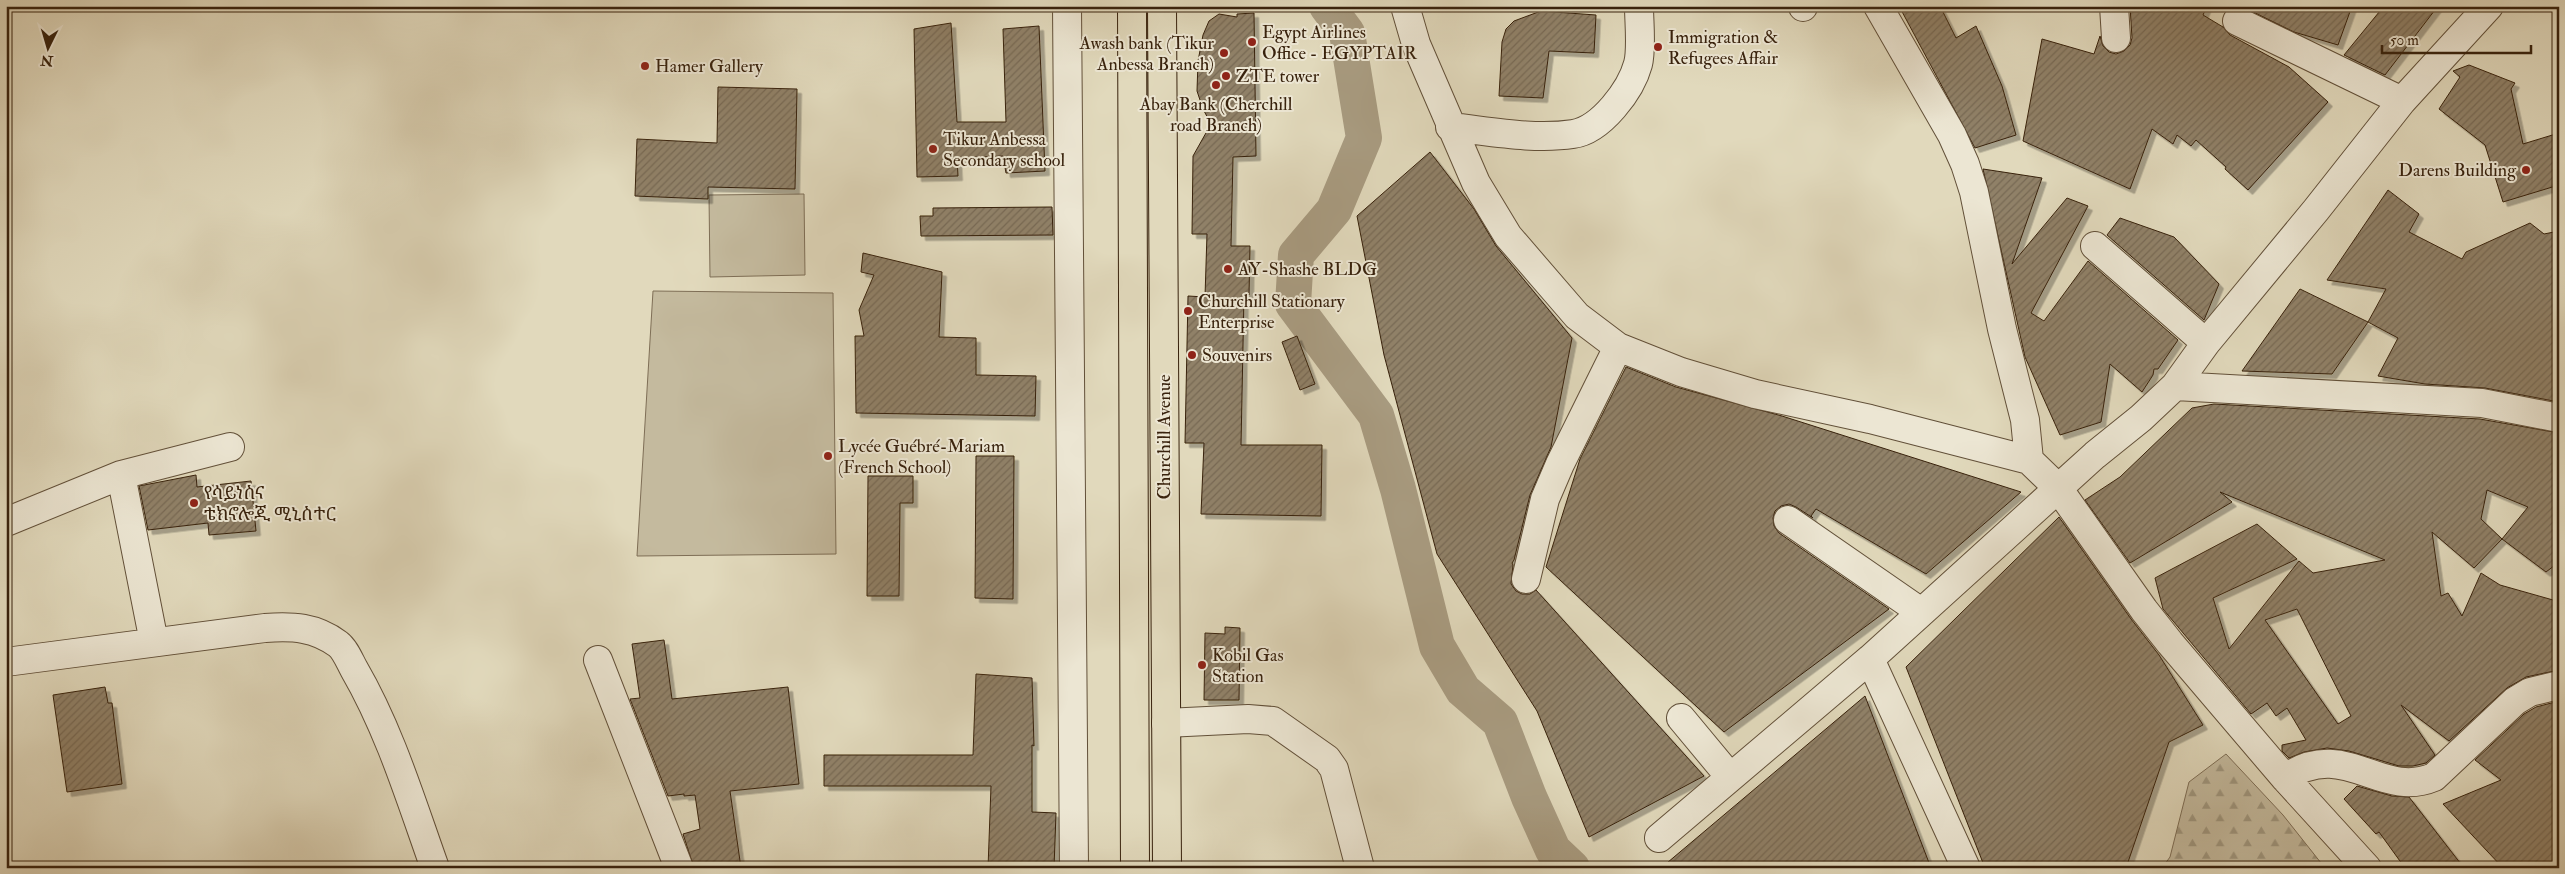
<svg xmlns="http://www.w3.org/2000/svg" width="2565" height="874" viewBox="0 0 2565 874" font-family="'IM FELL Double Pica','Noto Serif Ethiopic',serif">
	<defs>
		<pattern id="forest-firs" width="22" height="20" patternUnits="userSpaceOnUse" patternTransform="scale(1.25)"><rect width="22" height="20" fill="#c4ba9e"/><path d="M5 1l3.5 6h-7zM16 11l3.5 6h-7z" fill="#a0977f"/></pattern>
		<pattern id="building-hatch" width="6" height="6" patternUnits="userSpaceOnUse" patternTransform="scale(1.25)"><rect width="6" height="6" fill="#908168"/><path d="M-1 1l2-2M0 6l6-6M5 7l2-2" fill="none" stroke="#776954"/></pattern>
		<filter id="shadow"><feDropShadow dx="4.5" dy="4.5" stdDeviation="0" flood-color="#0004"/></filter>
	</defs>
	<rect width="100%" height="100%" fill="#e1d9bc"/>
	<filter id="stains"><feTurbulence type="fractalNoise" baseFrequency=".004" numOctaves="4"/><feColorMatrix values="0 0 0 0 .2 0 0 0 0 .09 0 0 0 0 .02 0 0 0 .5 -.17"/></filter>
	<radialGradient id="worn" r=".72"><stop offset=".6" stop-color="#630" stop-opacity="0"/><stop offset="1" stop-color="#630" stop-opacity=".3"/></radialGradient>
	<!-- forest -->
	<path fill="url(#forest-firs)" stroke="#7e6e56" d="M2226 754 2283 815 2325 868H2162L2170 857 2189 782Z"/>
	<!-- pitch -->
	<path fill="#c4ba9e" stroke="#7e6e56" d="M804 194 805 275 710 277 709 195Z
		M653 291 833 293 836 554 637 556Z"/>
	<g fill="none" stroke-linecap="round" stroke-linejoin="round">
		<!-- river -->
		<path stroke="#a89b80" stroke-width="36" d="M1327 6 1347 33 1364 138 1334 210 1296 255 1293 304 1376 415 1398 489 1437 646 1463 690 1500 722 1529 797 1553 850 1572 868"/>
	</g>
	<!-- building -->
	<path fill="url(#building-hatch)" stroke="#38220d" fill-rule="evenodd" filter="url(#shadow)" d="M1899 6H1940L1956 38 1976 26 2002 86 2016 135 1975 148Z
		M2130 6H2207L2203 15 2223 27 2230 35 2289 67 2328 102 2248 190 2225 169 2226 167 2196 140 2191 146 2177 135 2173 144 2152 129 2130 189 2023 141 2042 39 2094 54 2100 36 2103 46 2109 52 2116 54 2124 51 2130 45 2132 38Z
		M2241 6H2352L2338 45 2294 32Z
		M2384 6H2438L2385 75 2344 55Z
		M1541 11 1596 15 1594 53 1549 51 1543 98 1499 96 1502 42 1506 29 1514 21Z
		M1254 13 1256 156 1233 157 1231 246H1250L1249 295H1244L1241 445H1322L1321 516 1201 514 1204 443H1185L1188 296 1205 297 1207 234H1192L1193 156 1211 124 1203 109 1197 91 1198 61 1203 35 1209 21 1219 14 1237 17V14Z
		M951 23 957 122H1006L1003 29 1039 26 1045 171 1006 173 1003 156 957 158 958 176 917 177 914 29Z
		M2469 65 2515 83 2511 89 2523 144 2559 133V185L2503 202 2485 145 2439 109 2460 77 2453 71Z
		M718 87 797 89 795 189 708 187V199L635 196 637 139 717 143Z
		M1430 152 1474 209 1496 246 1572 338 1551 447 1530 495 1514 560 1512 563 1513 565 1511 584 1516 591 1522 594H1530L1536 590 1704 776 1589 837 1537 711 1437 554 1384 355 1357 216Z
		M1983 169 2042 178 2012 264 2067 198 2088 206 2031 313 2044 321 2088 261 2178 340 2158 369H2154L2153 375 2142 392 2110 364 2101 422 2060 435 2025 357Z
		M2388 190 2419 214 2409 232 2462 259 2466 252 2530 223 2544 234 2559 231V402L2485 388 2425 384 2378 376 2398 338 2368 322 2386 289 2327 280Z
		M1052 207 1053 235 921 236 920 216H933V208Z
		M2120 218 2174 237 2219 284 2204 320 2107 235Z
		M863 253 942 272 939 337 976 338V375L1036 376 1035 416 856 413 855 336H864L859 310 874 275 861 272Z
		M2300 289 2368 322 2332 374 2242 371Z
		M1297 336 1315 384 1300 390 1282 342Z
		M1626 367 1676 387 1782 416 2021 492 1926 574 1816 509 1811 516 1813 518 1796 507 1789 504 1781 506 1775 511 1773 518 1774 526 1779 533 1889 609 1724 732 1546 567 1580 459Z
		M2214 404 2480 419 2559 433V562L2546 572 2502 539 2474 568 2432 532 2441 596 2448 593 2462 616 2481 573 2500 585 2553 600 2559 604V670L2526 677 2507 688 2449 741 2401 705 2435 755 2426 763 2413 766H2399L2349 751 2327 748 2304 752 2289 758 2282 751V745L2306 740 2287 708 2276 716 2267 703 2251 714 2163 609 2155 578 2257 524 2297 559 2213 598 2229 649 2299 561 2313 573 2385 560 2220 492 2232 502 2130 563 2085 500 2120 477 2192 408ZM2487 490 2528 507 2502 539 2481 519ZM2297 609 2351 716 2338 724 2265 620Z
		M976 456H1014L1013 599 975 598Z
		M196 475 197 487 251 481 256 531 209 535 208 523 148 530 139 486Z
		M868 476H913V503H900L899 596H867Z
		M2059 517 2131 619 2159 655 2203 725 2169 742 2126 868H1985L1906 667Z
		M1225 627 1240 628 1239 700H1204L1205 633 1225 634Z
		M664 640 672 699 788 687 799 784 730 791 741 868H694L683 834 700 829 695 795 684 796V794L668 796 630 699 640 698 632 644Z
		M976 674 1032 678 1034 746 1032 745V812L1056 813 1054 868H988L991 786H824V755H973Z
		M105 687 108 703H112L122 784 67 792 53 695Z
		M1865 696 1931 868H1661Z
		M2559 701V868H2503L2443 804 2501 780 2475 760 2524 714 2536 707Z
		M2357 786 2392 796 2409 797 2464 868H2405L2379 832 2376 834 2344 799Z"/>
	<g fill="none" stroke-linecap="round" stroke-linejoin="round">
		<!-- minor casing -->
		<g stroke="#625039" stroke-width="30">
			<path id="minor" d="M1067 6 1074 868
				M1405 6 1416 44 1476 183 1508 236 1577 316 1618 347 1681 372 1755 394 1870 419 2029 460 2058 488 2144 610 2170 643 2285 778 2367 868
				M1803 6V7
				M1878 6 1952 135 1965 164 1974 192 2002 329 2025 420 2029 460
				M2114 6 2116 38
				M2237 21 2402 101
				M1450 127C1489 131 1533 140 1573 134 1601 130 1631 90 1638 64 1642 49 1639 22 1639 6
				M2095 246 2206 343
				M2175 386 2482 403 2559 418
				M121 475 154 642
				M1788 520 1921 612
				M6 522 121 475 230 447
				M1526 579 1545 499 1560 464 1618 347
				M1870 659 1966 868
				M598 660 679 868
				M6 662 265 628C293 626 315 627 338 644 345 649 350 662 354 669 390 731 411 801 435 868
				M1681 718 1730 777
				M1166 723 1248 719 1273 721 1327 759 1334 769 1360 868
				M2285 778C2345 737 2380 800 2434 777L2515 701 2530 692 2559 685
				M1659 838 1870 659 2095 455 2141 418 2175 386 2206 343 2316 210 2402 101 2489 6"/>
		</g>
		<!-- major casing -->
		<g stroke="#38220d" stroke-width="30">
			<path id="major" d="M1132 6 1135 868
				M1162 6 1167 868"/>
		</g>
		<!-- minor -->
		<use href="#minor" stroke="#ece6d3" stroke-width="28"/>
		<!-- major -->
		<use href="#major" stroke="#e1d9bc" stroke-width="28"/>
	</g>
	<!-- markers -->
	<g fill="#8f2418" stroke="#ece6d3" stroke-width="2">
		<circle cx="1252" cy="42" r="5"/>
		<circle cx="1658" cy="47" r="5"/>
		<circle cx="1224" cy="53" r="5"/>
		<circle cx="645" cy="66" r="5"/>
		<circle cx="1226" cy="76" r="5"/>
		<circle cx="1216" cy="85" r="5"/>
		<circle cx="933" cy="149" r="5"/>
		<circle cx="2526" cy="170" r="5"/>
		<circle cx="1228" cy="269" r="5"/>
		<circle cx="1188" cy="311" r="5"/>
		<circle cx="1192" cy="355" r="5"/>
		<circle cx="828" cy="456" r="5"/>
		<circle cx="194" cy="503" r="5"/>
		<circle cx="1202" cy="665" r="5"/>
	</g>
	<g text-anchor="middle" stroke-width="4" stroke-linejoin="round" paint-order="stroke">
		<!-- poi labels -->
		<g font-size="18" fill="#38220d" stroke="#ece6d3" text-anchor="start">
			<text x="1262" y="38">Egypt Airlines<tspan x="1262" dy="21">Office - EGYPTAIR</tspan></text>
			<text x="1668" y="43">Immigration &amp;<tspan x="1668" dy="21">Refugees Affair</tspan></text>
			<text x="1214" y="49" text-anchor="end">Awash bank (Tikur<tspan x="1214" dy="21">Anbessa Branch)</tspan></text>
			<text x="655" y="72">Hamer Gallery</text>
			<text x="1236" y="82">ZTE tower</text>
			<text x="1216" y="110" text-anchor="middle">Abay Bank (Cherchill<tspan x="1216" dy="21">road Branch)</tspan></text>
			<text x="943" y="145">Tikur Anbessa<tspan x="943" dy="21">Secondary school</tspan></text>
			<text x="2516" y="176" text-anchor="end">Darens Building</text>
			<text x="1238" y="275">AY-Shashe BLDG</text>
			<text x="1198" y="307">Churchill Stationary<tspan x="1198" dy="21">Enterprise</tspan></text>
			<text x="1202" y="361">Souvenirs</text>
			<text x="838" y="452">Lycée Guébré-Mariam<tspan x="838" dy="21">(French School)</tspan></text>
			<text x="204" y="499">የሳይነስና<tspan x="204" dy="21">ቴክኖሎጂ ሚኒስተር</tspan></text>
			<text x="1212" y="661">Kobil Gas<tspan x="1212" dy="21">Station</tspan></text>
		</g>
		<!-- street labels -->
		<g font-size="18" fill="#38220d" stroke="#ece6d3">
			<text transform="translate(1164 437) rotate(-90)" y="6">Churchill Avenue</text>
		</g>
	</g>
	<!-- margin -->
	<rect width="2565" height="874" fill="none" stroke="#e1d9bc" stroke-width="25"/>
	<rect x="8" y="8" width="2550" height="859" fill="none" stroke="#38220d" stroke-width="2.5"/>
	<rect x="12" y="12" width="2540" height="849" fill="none" stroke="#38220d"/>
	<!-- north arrow -->
	<g transform="translate(48 48) rotate(185)" stroke="#ece6d3" stroke-width="4" paint-order="stroke">
	<path d="M0-4L9 19L0 12L-9 19Z" fill="#38220d"/>
	<text y="-8" font-size="14" font-weight="bold" text-anchor="middle" fill="#38220d">N</text>
	</g>
	<!-- scale -->
	<path d="M2382 45v8h149v-8" fill="none" stroke="#38220d" stroke-width="2.5"/>
	<text x="2390" y="45" font-size="15" fill="#38220d" stroke="#ece6d3" stroke-width="4" paint-order="stroke">50 m</text>
	<rect width="100%" height="100%" filter="url(#stains)"/>
	<rect width="100%" height="100%" fill="url(#worn)"/>
</svg>
